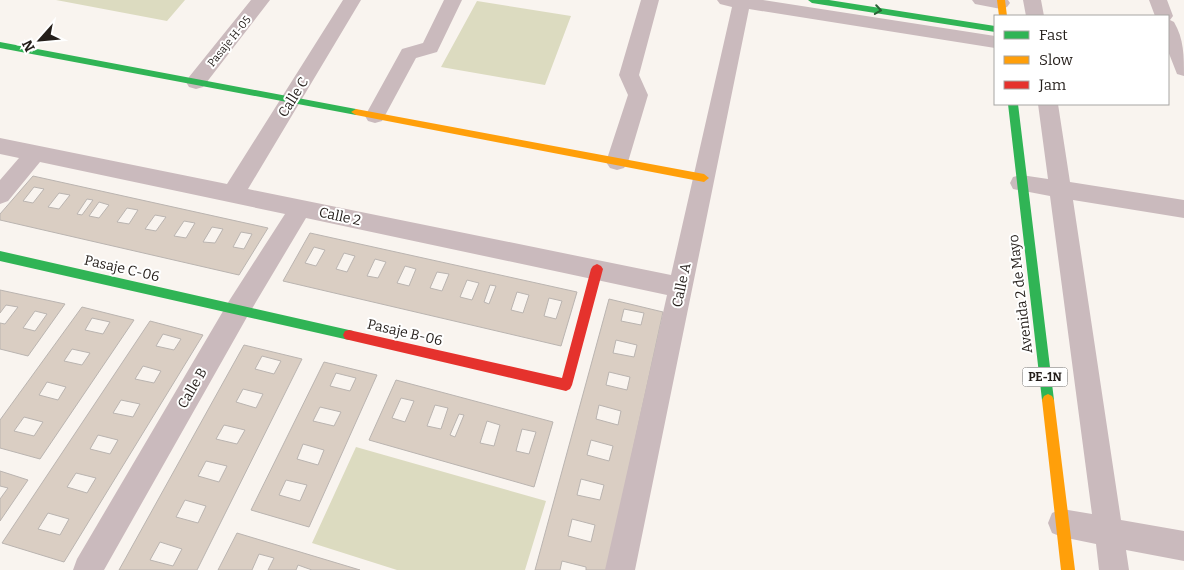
<svg xmlns="http://www.w3.org/2000/svg" width="1184" height="570" viewBox="0 0 1184 570" font-family="Bitter,serif">
	<rect width="100%" height="100%" fill="#f9f4ef"/>
	<!-- green -->
	<path fill="#dcdbc0" d="M56 0H185L167 21Z
		M477 1 571 16 545 85 441 67Z
		M356 447 546 501 525 570H397L312 543Z"/>
	<!-- building -->
	<path fill="#dacec3" stroke="#bab4b0" fill-rule="evenodd" d="M33 176 268 228 239 275 0 220V214ZM34 187 44 189 33 203 23 201ZM59 193 70 195 59 209 48 207ZM87 199 93 200 82 215 77 214ZM99 202 109 205 99 218 89 216ZM127 208 138 210 129 224 117 222ZM155 215 166 217 156 231 145 229ZM184 221 195 223 186 238 174 236ZM212 227 223 229 215 243 203 242ZM241 232 252 234 244 249 233 247Z
		M310 233 577 292 561 346 283 281ZM314 247 325 250 316 266 305 263ZM344 253 355 256 347 272 336 269ZM375 259 386 262 378 278 367 276ZM405 266 416 269 409 286 397 283ZM437 272 449 274 442 291 430 288ZM467 280 479 283 472 300 460 297ZM490 285 496 286 489 304 484 302ZM517 292 529 295 523 313 511 310ZM549 298 562 301 556 319 544 316Z
		M0 290 65 304 28 356 0 349V323L5 324 18 307 6 305 0 313ZM35 311 47 314 35 331 23 328Z
		M609 299 663 312 607 570H586V567L562 561 560 570H535ZM624 309 644 313 641 325 621 321ZM616 340 637 345 634 357 613 353ZM609 372 630 377 627 390 606 385ZM599 405 621 411 618 425 596 419ZM591 440 613 446 609 461 587 455ZM581 479 604 485 600 500 577 495ZM572 519 595 525 591 542 568 536Z
		M82 307 134 320 40 459 0 448V420ZM92 318 110 322 103 334 85 330ZM72 349 90 353 82 365 64 361ZM47 382 66 387 58 400 39 395ZM24 417 43 422 34 436 14 431Z
		M150 321 203 335 64 562 2 543ZM163 334 181 339 174 350 156 346ZM143 366 161 371 154 383 135 379ZM121 400 140 404 133 417 113 413ZM98 435 118 440 110 454 90 449ZM76 473 96 478 87 493 67 487ZM48 513 69 519 60 535 38 529Z
		M244 345 302 359 197 570H119ZM262 356 281 361 274 374 255 369ZM243 389 263 394 256 408 236 402ZM224 425 245 430 237 444 216 439ZM206 461 227 466 219 482 198 476ZM185 500 206 506 198 523 176 517ZM160 542 182 549 173 566 150 560Z
		M324 362 377 375 309 527 251 510ZM336 373 356 378 350 391 330 386ZM320 407 341 412 334 426 313 421ZM303 444 324 450 318 465 297 459ZM286 480 307 485 300 501 279 495Z
		M396 380 553 422 534 487 369 440ZM401 398 414 401 405 422 392 418ZM435 405 448 408 441 429 427 426ZM459 414 464 415 455 437 450 435ZM487 421 500 425 494 446 480 443ZM522 429 536 432 529 454 516 451Z
		M0 471 28 480 0 521V499L8 488 0 486Z
		M237 533 360 570H312L298 565 296 570H268L274 558 259 554 252 570H218Z"/>
	<g fill="none" stroke-linecap="round" stroke-linejoin="round">
		<!-- street -->
		<path fill="#cababd" fill-rule="evenodd" d="M251 0H270L203 87 196 89 189 87 186 82 189 77Z
			M343 0H361L248 189 671 275 732 7 720 4 717 0H763L995 36V48L749 9 635 570H605L667 295 306 218 247 317 104 570H73L77 559 229 301 285 214 40 162 8 201 0 204V180L19 158 0 154V138L227 184Z
			M444 0H462L437 52 416 58 382 121 375 123 368 121 365 116 402 49 423 43Z
			M641 0H659L639 75 648 95 628 162 624 168 617 170 610 168 606 162 628 95 619 75Z
			M972 0H1008L1010 3 1007 7 1001 9 975 4Z
			M1023 0H1041L1044 16H1026Z
			M1149 0H1167L1173 16 1170 20 1174 22C1184 39 1184 56 1184 76L1177 74 1168 51V16H1155Z
			M1038 104H1058L1070 182 1184 200V218L1073 200 1121 520 1184 531V561L1126 550 1129 570H1099L1096 544 1062 537 1052 533 1048 523 1052 513 1062 509 1092 514 1050 196 1013 189 1010 183 1013 177 1021 175 1048 179Z"/>
		<!-- fast -->
		<path fill="#30b455" fill-rule="evenodd" d="M808 0H829L995 26V32L812 3Z
			M0 42 356 109 361 112 356 115 0 48Z
			M1008 104H1018L1054 400 1052 404 1048 406 1044 404 1042 400Z
			M0 251 349 330 353 331 355 335 353 339 349 340 0 261Z"/>
		<!-- slow -->
		<path fill="#ff9f0a" fill-rule="evenodd" d="M997 0H1005L1007 16H999Z
			M356 109 704 174 709 178 704 182 356 115 351 112Z
			M1048 394 1052 396 1054 400 1075 570H1061L1042 400 1044 396Z"/>
		<!-- jam -->
		<path fill="#e5322d" fill-rule="evenodd" d="M597 264 601 266 603 269 572 385 570 389 566 391 349 340 345 339 343 335 345 331 349 330 562 378 591 269 593 266Z"/>
	</g>
	<!-- one-way arrows -->
	<defs><path id="oneway-chevron" d="M-2-3.5L2.5 0L-2 3.5" fill="none" stroke-width="1.6" stroke-linecap="round" stroke-linejoin="round" transform="scale(1.25)"/></defs>
	<use stroke="#296235" href="#oneway-chevron" transform="translate(878 10) rotate(9)"/>
	<g text-anchor="middle" stroke-width="4" stroke-linejoin="round" paint-order="stroke">
		<!-- far-street labels -->
		<g font-size="11" fill="#241e1a" stroke="#fff">
			<text transform="translate(229 41) rotate(-51)" y="4">Pasaje H-05</text>
		</g>
		<!-- shield labels -->
		<rect fill="#fff" stroke="#66625f" stroke-width="1" x="1022.5" y="367.5" width="45" height="19" rx="4"/>
		<g font-size="12" font-weight="bold" fill="#241e1a">
			<text x="1045" y="381">PE-1N</text>
		</g>
		<!-- street labels -->
		<g font-size="14" fill="#241e1a" stroke="#fff">
			<text transform="translate(293 97) rotate(-58)" y="5">Calle C</text>
			<text transform="translate(340 216) rotate(12)" y="5">Calle 2</text>
			<text transform="translate(122 268) rotate(13)" y="5">Pasaje C-06</text>
			<text transform="translate(681 285) rotate(-78)" y="5">Calle A</text>
			<text transform="translate(1020 294) rotate(-97)" y="5">Avenida 2 de Mayo</text>
			<text transform="translate(405 332) rotate(13)" y="5">Pasaje B-06</text>
			<text transform="translate(192 388) rotate(-60)" y="5">Calle B</text>
		</g>
	</g>
	<!-- legend -->
	<rect x="994" y="15" width="175" height="90" fill="#ffffff" stroke="#a7a5a3"/>
	<rect x="1004" y="31" width="25" height="8" fill="#30b455" stroke="#a7a5a3"/>
	<text x="1039" y="40" font-size="15" fill="#241e1a">Fast</text>
	<rect x="1004" y="56" width="25" height="8" fill="#ff9f0a" stroke="#a7a5a3"/>
	<text x="1039" y="65" font-size="15" fill="#241e1a">Slow</text>
	<rect x="1004" y="81" width="25" height="8" fill="#e5322d" stroke="#a7a5a3"/>
	<text x="1039" y="90" font-size="15" fill="#241e1a">Jam</text>
	<!-- north arrow -->
	<g transform="translate(40 40) rotate(243)" stroke="#ffffff" stroke-width="4" paint-order="stroke">
	<path d="M0-4L9 19L0 12L-9 19Z" fill="#241e1a"/>
	<text y="-8" font-size="14" font-weight="bold" text-anchor="middle" fill="#241e1a">N</text>
	</g>
</svg>
